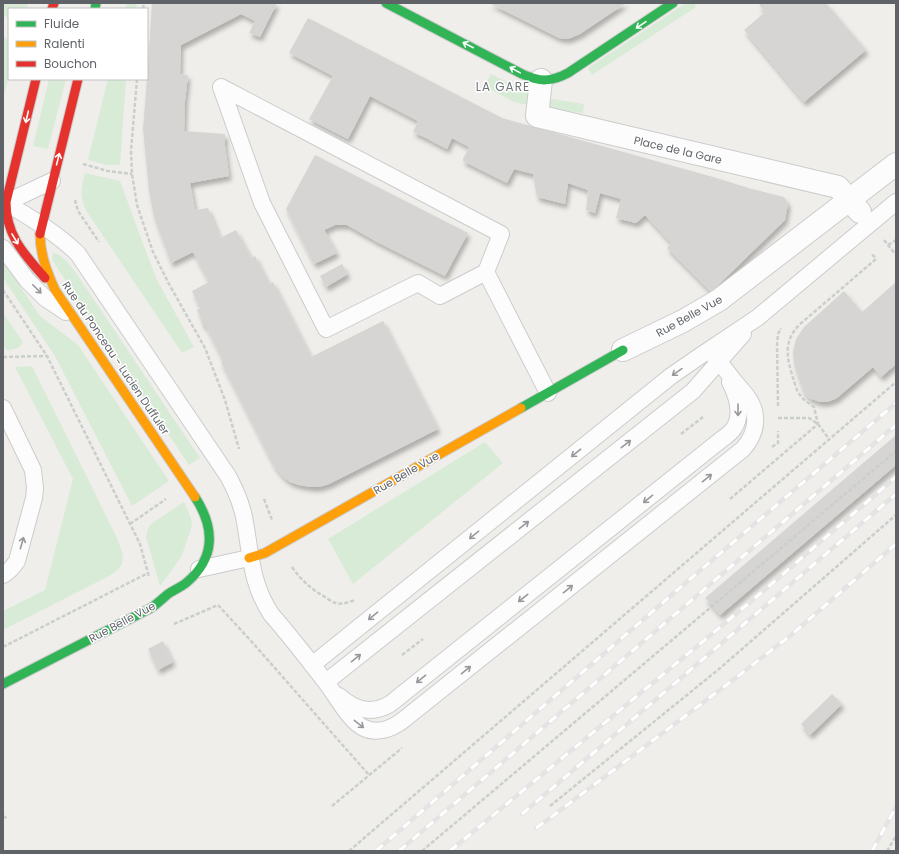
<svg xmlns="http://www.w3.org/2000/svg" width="899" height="854" viewBox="0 0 899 854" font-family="Poppins,sans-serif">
	<defs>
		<filter id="shadow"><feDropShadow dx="2.5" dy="4.5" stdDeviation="2" flood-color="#0004"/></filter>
	</defs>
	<rect width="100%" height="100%" fill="#efeeea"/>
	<!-- green -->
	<path fill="#d8ebd6" d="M3 3H28L27 9H9V19L3 14Z
		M127 3H137L136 9H125Z
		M686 3H694L696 7 592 75 588 68Z
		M3 36 9 41V75L3 100Z
		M491 74 536 96 534 106 514 102 484 86Z
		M49 79H66L48 149 33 146Z
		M108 79H126L120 165H107L88 160Z
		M546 98 584 104 583 113 545 108Z
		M85 173 120 181 145 249 157 280 194 347 182 353 87 212C79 197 81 188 85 173Z
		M53 253C62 254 70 265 76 273L200 458 189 465 52 260Z
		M3 261 40 316 78 345 169 481 132 506 55 356 3 278Z
		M3 313 23 342C19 349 14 350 6 350L3 343Z
		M32 366 117 538C124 556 128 565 109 576L3 630V611L45 590 73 479 15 367Z
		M485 442 503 463 353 584 328 539Z
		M184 502 191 518 192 523 191 529 182 555 172 570 160 586 146 537 148 528 151 524Z"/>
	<!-- building -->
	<path fill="#d6d5d3" filter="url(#shadow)" d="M152 3H277L260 37 249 33 255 21 241 14 181 45 180 74 188 75 185 101 184 131 225 134V146L229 176 190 183 195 210 208 208 220 238 236 230 251 258 255 256 269 284 273 282 311 357 383 321 438 429 329 484 319 487H311L299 485 290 482 283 477 274 466 221 362 223 360 205 325H203L201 321 202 320 197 310 200 308 192 291 209 282 193 252 171 263 154 217 149 191 143 129 147 79Z
		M489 3H626L580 34 568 39 559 38Z
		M762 3H826L866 50 804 102 744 30 765 12 759 5Z
		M308 18 502 118 713 177 752 189 784 197 788 204 785 220 711 292 667 248 671 243 645 215 636 223 616 218 621 199 600 193 595 213 586 210 588 190 568 183 565 204 537 197 533 174 514 169 507 183 463 161V159L469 147 452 138 447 149 424 137 413 132 418 121 370 96 348 139 309 119 333 76 289 53Z
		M315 155 468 233 445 276 379 243 347 225H335L324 230 337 253 314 264 286 209Z
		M342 264 348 274 326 287 320 276Z
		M896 282V360L894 362 896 364 881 377 873 367 837 398 830 401 825 402H820L809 398 803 391 794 364 793 351 796 339 804 327 844 291 862 312Z
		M896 435V465L720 615 705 598Z
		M163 641 173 662 158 670 148 649Z
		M832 694 842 704 810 735 801 724Z"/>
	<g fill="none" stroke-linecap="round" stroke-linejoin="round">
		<!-- lane casing -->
		<g stroke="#cbcccc" stroke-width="18">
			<path id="lane" d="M221 87 501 234 486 272 440 296 418 283 326 329 262 203Z
				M3 201C29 217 56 232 78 254L228 476C235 489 241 502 244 517 251 552 250 582 271 614 290 636 308 659 325 681 336 695 349 721 364 728 377 734 391 729 402 721L743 449C750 441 754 434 755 424 757 405 746 395 734 381 726 370 718 360 709 350
				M3 204 52 181
				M3 248 27 280 45 298 66 312
				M486 272 548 393
				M3 408 33 470 35 488 34 498 17 561C13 567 10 571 3 575
				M199 569 249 558
				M312 665 671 376 700 356 757 318 896 202
				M326 682 693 391 743 334
				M339 696C355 710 371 715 390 704L722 439C726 436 731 433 734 428 743 414 737 396 730 382"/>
		</g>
		<!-- street casing -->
		<g stroke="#cbcccc" stroke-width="24">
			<path id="street" d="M541 80 537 116 838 187 860 212
				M623 350 683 321 719 300 896 164"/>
		</g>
		<!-- fast casing -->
		<g stroke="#cacacb" stroke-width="11">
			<path id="fast" d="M386 3 522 74C540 82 551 82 568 73L673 3
				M95 9 96 3
				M521 408 623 350
				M3 684 151 608C157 604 162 599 168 594 174 590 181 587 186 583 216 558 215 528 195 497"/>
		</g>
		<!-- slow casing -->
		<g stroke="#cacacb" stroke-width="11">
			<path id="slow" d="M40 234C40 254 47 272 55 290L195 497
				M249 558 265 553 521 408"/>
		</g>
		<!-- jam casing -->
		<g stroke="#cacacb" stroke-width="11">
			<path id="jam" d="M52 9 54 3
				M36 79 6 202C6 236 24 254 45 278
				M40 234 78 79"/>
		</g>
		<!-- path -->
		<path stroke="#cacfcc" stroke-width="2.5" stroke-dasharray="4 2" stroke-linecap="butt" d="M143 9 144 3
			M137 79 131 151 132 174 137 205 153 252 169 284 205 348 225 400 239 449
			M83 164 108 171 132 174
			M75 200 78 211 99 242
			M884 240 896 255
			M888 245 896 240
			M3 290 47 356 140 544 149 577
			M3 357 46 356
			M778 406 777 344 778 334 781 328
			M778 418H809L818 424 829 439
			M681 434 703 417
			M772 447 778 443V431
			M264 499 272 520
			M730 499 818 424 814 407C809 403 803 400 800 395 796 390 795 383 793 378 787 358 783 342 799 325L876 259 871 253
			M130 524 166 499
			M292 567C301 580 311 589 325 597 328 599 332 602 336 603 342 605 349 602 355 600
			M174 624 218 605 251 641 369 775
			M3 647 148 573
			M402 655 423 639
			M332 806 402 748
			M550 806 719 669 896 515
			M3 816 8 819
			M349 851 896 382
			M422 851 896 451
			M887 851 896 836"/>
		<!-- lane -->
		<use href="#lane" stroke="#fdfcfc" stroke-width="16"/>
		<!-- street -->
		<use href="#street" stroke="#fdfcfc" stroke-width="22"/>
		<!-- fast -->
		<use href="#fast" stroke="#30b455" stroke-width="9"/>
		<!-- slow -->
		<use href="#slow" stroke="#ff9f0a" stroke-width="9"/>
		<!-- jam -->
		<use href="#jam" stroke="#e5322d" stroke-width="9"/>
		<!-- rail casing -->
		<g stroke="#e4e4e4" stroke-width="4.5">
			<path id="rail" d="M522 814 896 494
				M536 828 546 821 737 677 791 635 896 544
				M376 851 675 592 896 403
				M399 851 896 425
				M450 851 754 599 896 477
				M872 851 896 807"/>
		</g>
		<!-- rail -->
		<use href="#rail" stroke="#fff" stroke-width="3" stroke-dasharray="9" stroke-linecap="butt"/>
	</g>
	<!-- one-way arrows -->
	<defs><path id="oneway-shaft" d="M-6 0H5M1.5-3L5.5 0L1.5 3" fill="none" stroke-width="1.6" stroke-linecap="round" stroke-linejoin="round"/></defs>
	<g stroke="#fff">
		<use href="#oneway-shaft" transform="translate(641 25) rotate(146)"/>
		<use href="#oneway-shaft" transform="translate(468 45) rotate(-153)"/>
		<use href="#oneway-shaft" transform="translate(515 70) rotate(-151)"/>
		<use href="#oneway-shaft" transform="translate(27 117) rotate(103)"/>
		<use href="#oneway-shaft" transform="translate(58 159) rotate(-76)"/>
		<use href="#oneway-shaft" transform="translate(15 239) rotate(59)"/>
	</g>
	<g stroke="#96999c">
		<use href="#oneway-shaft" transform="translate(37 289) rotate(45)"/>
		<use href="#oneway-shaft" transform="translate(677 372) rotate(145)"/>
		<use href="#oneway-shaft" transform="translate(738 410) rotate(90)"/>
		<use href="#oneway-shaft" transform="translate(626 444) rotate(-38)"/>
		<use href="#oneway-shaft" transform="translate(576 453) rotate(141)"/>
		<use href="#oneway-shaft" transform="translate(707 478) rotate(-39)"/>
		<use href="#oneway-shaft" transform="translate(648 499) rotate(141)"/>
		<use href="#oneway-shaft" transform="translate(524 525) rotate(-38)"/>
		<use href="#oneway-shaft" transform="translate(474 535) rotate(141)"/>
		<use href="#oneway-shaft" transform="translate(22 543) rotate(-74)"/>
		<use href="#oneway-shaft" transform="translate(568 589) rotate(-39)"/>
		<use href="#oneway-shaft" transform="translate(523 598) rotate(142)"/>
		<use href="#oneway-shaft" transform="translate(373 616) rotate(141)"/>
		<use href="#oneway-shaft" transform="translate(356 658) rotate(-39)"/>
		<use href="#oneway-shaft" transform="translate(466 670) rotate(-39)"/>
		<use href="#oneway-shaft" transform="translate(421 679) rotate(141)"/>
		<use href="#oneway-shaft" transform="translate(359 724) rotate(38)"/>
	</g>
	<g text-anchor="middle" stroke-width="3" stroke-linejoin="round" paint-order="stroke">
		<!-- street labels -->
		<g font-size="11" fill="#5f6368" stroke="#fff">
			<text transform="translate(678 150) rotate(13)" y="4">Place de la Gare</text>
			<text transform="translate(689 316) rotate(-29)" y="4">Rue Belle Vue</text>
			<text transform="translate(116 358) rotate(56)" y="4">Rue du Ponceau - Lucien Duffuler</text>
			<text transform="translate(406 473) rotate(-30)" y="4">Rue Belle Vue</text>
			<text transform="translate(122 622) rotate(-28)" y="4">Rue Belle Vue</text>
		</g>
		<!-- neighbourhood labels -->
		<g font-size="12" letter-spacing="1" fill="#70757a" stroke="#fff">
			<text x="503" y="91">LA GARE</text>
		</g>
	</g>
	<!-- border -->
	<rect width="899" height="854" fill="none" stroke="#5f6368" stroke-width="8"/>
	<!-- legend -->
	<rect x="8" y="8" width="140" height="72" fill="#ffffff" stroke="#bfc1c3"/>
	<rect x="16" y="21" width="20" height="6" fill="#30b455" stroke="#bfc1c3"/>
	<text x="44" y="28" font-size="12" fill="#5f6368">Fluide</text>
	<rect x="16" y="41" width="20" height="6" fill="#ff9f0a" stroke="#bfc1c3"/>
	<text x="44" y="48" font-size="12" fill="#5f6368">Ralenti</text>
	<rect x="16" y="61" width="20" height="6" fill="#e5322d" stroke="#bfc1c3"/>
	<text x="44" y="68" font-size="12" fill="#5f6368">Bouchon</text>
</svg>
